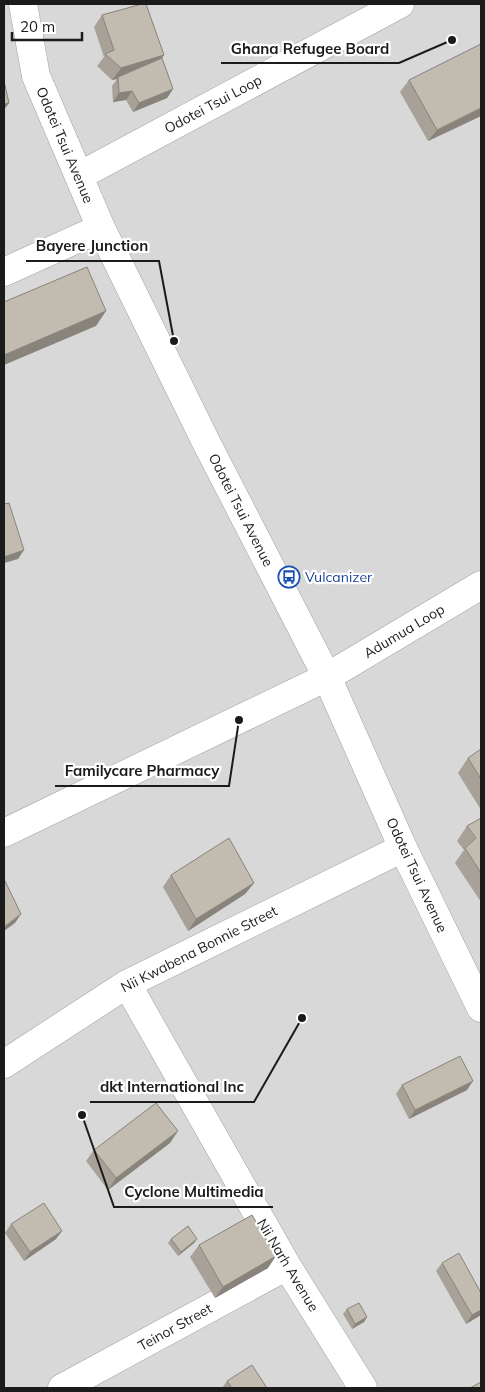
<svg xmlns="http://www.w3.org/2000/svg" width="485" height="1392" viewBox="0 0 485 1392" font-family="Mulish,sans-serif">
	<rect width="100%" height="100%" fill="#edece0"/>
	<!-- residential -->
	<path fill="#d9d8d8" d="M4 4H481V1388H4Z"/>
	<g fill="none" stroke-linecap="round" stroke-linejoin="round">
		<!-- minor casing -->
		<g stroke="#a2a2a2" stroke-width="29">
			<path id="minor" d="M23 4 36 76 101 228 206 442 327 677 403 848 481 1008
				M79 176 400 4
				M4 272 101 228
				M4 833 327 677 481 585
				M127 984 287 1266 363 1388
				M4 1064 127 984 403 848
				M62 1388 287 1266"/>
		</g>
		<!-- minor -->
		<use href="#minor" stroke="#fff" stroke-width="28"/>
	</g>
	<!-- wall -->
	<path fill="#a7a197" d="M102 15 164 55 162 58 173 89 167 98 133 112 126 100 113 102 112 86 117 79 112 80 97 66 104 57 94 27Z
		M481 44V116L428 141 400 92 409 80Z
		M481 749V810L458 773 468 758Z
		M481 818V902L455 863 464 850 457 841 467 826Z
		M171 875 254 883 245 894 188 931 163 887Z
		M402 1085 467 1090 409 1119 396 1094Z
		M170 1143 108 1190 86 1161 94 1150Z
		M11 1224 56 1239 24 1261 5 1233Z
		M171 1239H197L194 1243 178 1256 168 1243Z
		M199 1245 268 1268 215 1298 190 1257Z
		M442 1263 481 1293V1315L466 1324 436 1271Z
		M347 1309 367 1317 364 1322 352 1329 343 1314Z
		M227 1381 267 1388H222Z"/>
	<!-- shaded-wall -->
	<path fill="#88837b" d="M164 55 156 67 118 77 117 79 112 80 121 68Z
		M173 89 167 98 133 112 139 103Z
		M132 91 126 100 113 102 119 93Z
		M9 103 4 110V104Z
		M481 108V116L428 141 437 130Z
		M106 311 96 326 4 365V355Z
		M24 550 18 559 4 563V557Z
		M254 883 245 894 188 931 196 919Z
		M21 914 15 923 4 931V927Z
		M473 1081 467 1090 409 1119 415 1110Z
		M178 1131 170 1143 108 1190 116 1178Z
		M62 1231 56 1239 24 1261 30 1252Z
		M197 1239 194 1243 178 1256 181 1252Z
		M276 1256 268 1268 215 1298 223 1287Z
		M481 1310V1315L466 1324 472 1315Z
		M367 1317 364 1322 352 1329 355 1324Z"/>
	<!-- building -->
	<path fill="#c2bbb0" stroke="#88837b" d="M142 4H146L164 55 121 68 105 54 114 50 102 15Z
		M481 44V108L437 130 409 80Z
		M162 58 173 89 139 103 132 91 119 93 118 77Z
		M4 81 9 103 4 104Z
		M87 267 106 311 4 355V302Z
		M9 503 24 550 4 557V504Z
		M481 749V779L468 758Z
		M481 818V873L465 848 476 838 467 826Z
		M229 838 254 883 196 919 171 875Z
		M4 879 21 914 4 927Z
		M460 1056 473 1081 415 1110 402 1085Z
		M156 1103 178 1131 116 1178 94 1150Z
		M44 1203 62 1231 30 1252 11 1224Z
		M252 1215 276 1256 223 1287 199 1245Z
		M188 1226 197 1239 181 1252 171 1239Z
		M459 1253 481 1293V1310L472 1315 442 1263Z
		M359 1303 367 1317 355 1324 347 1309Z
		M252 1365 267 1388H232L227 1381Z
		M481 1382V1388H470Z"/>
	<!-- icons -->
	<defs>
		<g id="bus-ring" transform="scale(1.125)"><circle r="9.5" fill="#fff" stroke="#1a4fb4" stroke-width="1.5"/><path d="M-5-6H5V4H4V6H2V4H-2V6H-4V4H-5ZM-3.5-4V0h7V-4ZM-3.5 1.2v1.5H-2V1.2ZM2 1.2v1.5H3.5V1.2Z" fill="#1a4fb4"/></g>
	</defs>
	<g fill-rule="evenodd">
		<use href="#bus-ring" x="289" y="577"/>
	</g>
	<g text-anchor="middle" stroke-width="4.5" stroke-linejoin="round" paint-order="stroke">
		<!-- street labels -->
		<g font-size="14" fill="#1b1b1b" stroke="#fff">
			<text transform="translate(213 104) rotate(-28)" y="5">Odotei Tsui Loop</text>
			<text transform="translate(65 145) rotate(67)" y="5">Odotei Tsui Avenue</text>
			<text transform="translate(241 510) rotate(63)" y="5">Odotei Tsui Avenue</text>
			<text transform="translate(404 631) rotate(-31)" y="5">Adumua Loop</text>
			<text transform="translate(417 875) rotate(65)" y="5">Odotei Tsui Avenue</text>
			<text transform="translate(199 949) rotate(-27)" y="5">Nii Kwabena Bonnie Street</text>
			<text transform="translate(288 1265) rotate(59)" y="5">Nii Narh Avenue</text>
			<text transform="translate(175 1327) rotate(-29)" y="5">Teinor Street</text>
		</g>
		<!-- transit labels -->
		<g font-size="14" fill="#164399" stroke="#fff" text-anchor="start">
			<text x="305" y="582">Vulcanizer</text>
		</g>
	</g>
	<!-- callouts -->
	<path fill="none" stroke="#1b1b1b" stroke-width="2" d="M452 40L399 63H221M174 341L159 261H26M239 720L229 786H55M302 1018L254 1102H90M82 1115L114 1207H273"/>
	<g fill="#1b1b1b" stroke="#fff" stroke-width="2">
		<circle cx="452" cy="40" r="5"/>
		<circle cx="174" cy="341" r="5"/>
		<circle cx="239" cy="720" r="5"/>
		<circle cx="302" cy="1018" r="5"/>
		<circle cx="82" cy="1115" r="5"/>
	</g>
	<g font-size="15" text-anchor="middle" font-weight="bold" fill="#1b1b1b" stroke="#fff" stroke-width="4.5" stroke-linejoin="round" paint-order="stroke">
		<text x="310" y="54">Ghana Refugee Board</text>
		<text x="92" y="251">Bayere Junction</text>
		<text x="142" y="776">Familycare Pharmacy</text>
		<text x="172" y="1092">dkt International Inc</text>
		<text x="194" y="1197">Cyclone Multimedia</text>
	</g>
	<!-- border -->
	<rect width="485" height="1392" fill="none" stroke="#1b1b1b" stroke-width="10"/>
	<!-- scale -->
	<path d="M12 32v8h70v-8" fill="none" stroke="#1b1b1b" stroke-width="2.5"/>
	<text x="20" y="32" font-size="15" fill="#1b1b1b" stroke="#ffffff" stroke-width="4" paint-order="stroke">20 m</text>
</svg>
